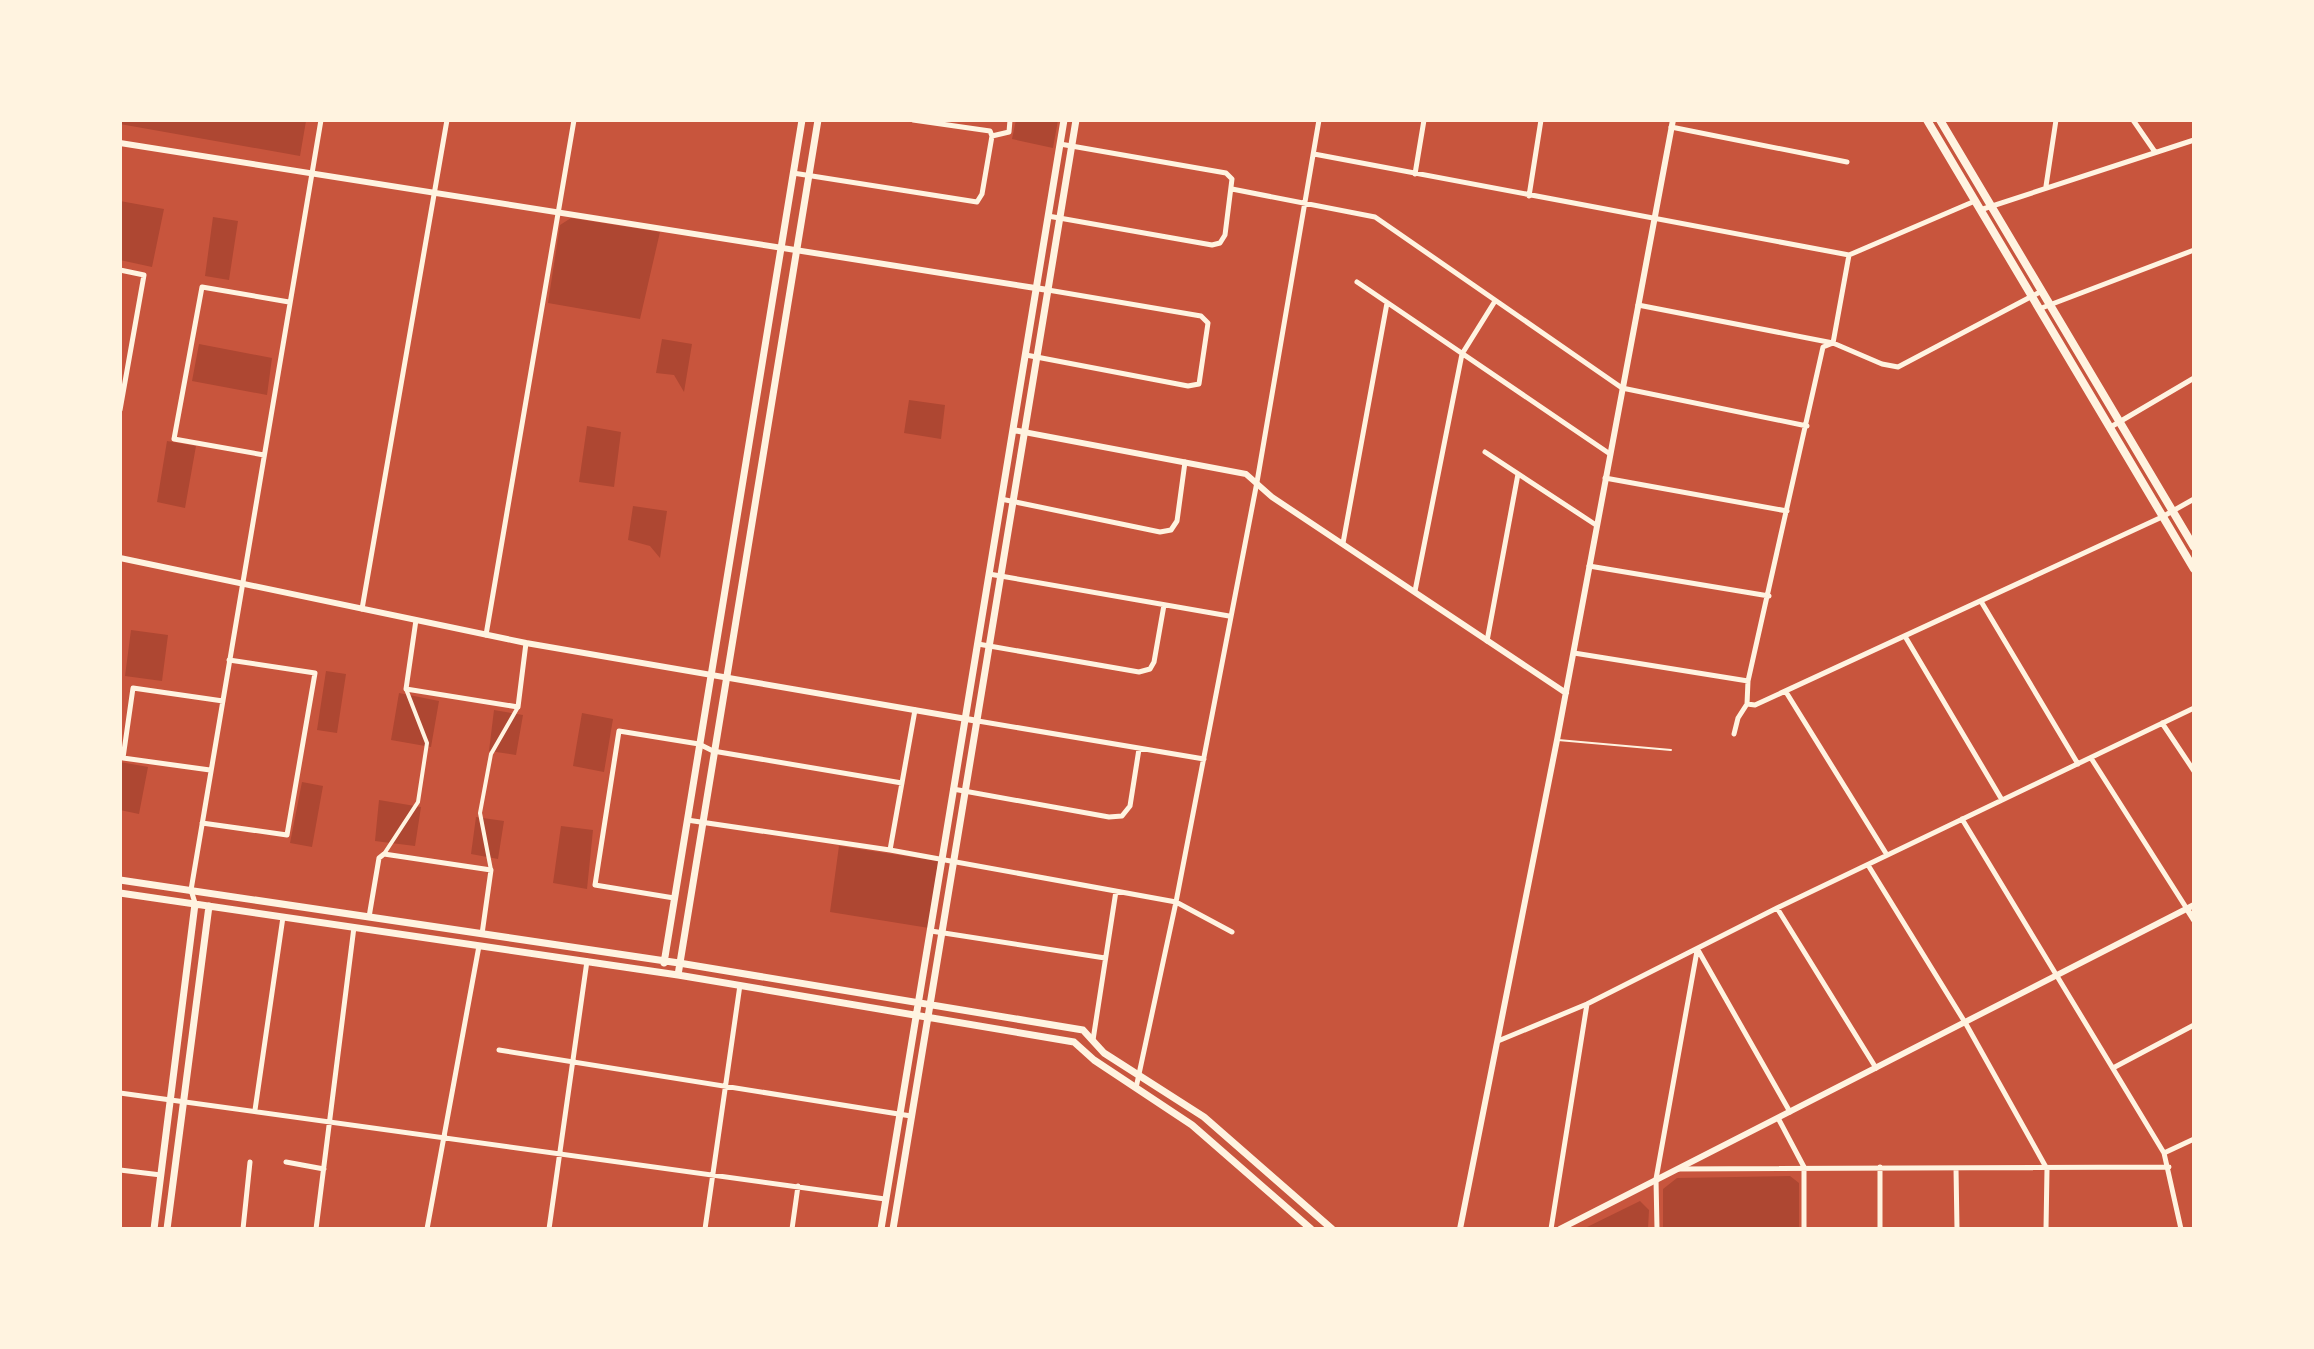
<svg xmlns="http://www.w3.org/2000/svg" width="2314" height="1349" viewBox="0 0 2314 1349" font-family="'Asap Condensed',sans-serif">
	<rect width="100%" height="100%" fill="#c8553d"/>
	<!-- green -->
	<path fill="#ae4732" d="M120 120H300L306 121 300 156 120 124Z
		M1016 120H1058L1053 148 1012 139Z
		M120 201 164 209 152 267 120 260Z
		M213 217 238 221 229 280 205 276Z
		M571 218 660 232 640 319 548 303 560 225Z
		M662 339 692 344 684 392 674 375 656 373Z
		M199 344 272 358 267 395 192 381Z
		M909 400 945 405 941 439 904 433Z
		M587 426 621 432 614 487 579 482Z
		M167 441 196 446 185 508 157 502Z
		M633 506 667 511 660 558 650 546 628 540Z
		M131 630 168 635 162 681 125 676Z
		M326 671 346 674 337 733 317 730Z
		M399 693 439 701 431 747 391 740Z
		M494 710 523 715 516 755 489 751Z
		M582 713 613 719 604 772 573 766Z
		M120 762 148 767 139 814 120 810Z
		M302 782 323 786 312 847 290 843Z
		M379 800 421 807 415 846 375 841Z
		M476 817 504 821 498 859 471 854Z
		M561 826 593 830 587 889 553 883Z
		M839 846 938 861 929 928 830 912Z
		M1790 1176 1799 1183V1229H1663V1189L1677 1178Z
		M1640 1201 1649 1210 1648 1229H1583Z"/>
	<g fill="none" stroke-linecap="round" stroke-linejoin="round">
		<!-- service -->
		<path stroke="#fff3e0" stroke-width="2" d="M1558 740 1671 750"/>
		<!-- pedestrian -->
		<path stroke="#fff3e0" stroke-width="4" d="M384 854 418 802 427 743 406 689
			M491 870 480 813 491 754 518 707"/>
		<!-- minor -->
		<path stroke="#fff3e0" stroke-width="5" d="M2133 120 2155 152
			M1671 127 1847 162
			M992 136 1009 132 1010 120
			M1314 154 1849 255 1975 201
			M793 173 977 202 982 194 992 136 990 131 913 120
			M1415 174 1424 120
			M2046 186 2056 120
			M1232 189 1375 217 1622 388 1807 426
			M1529 196 1541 120
			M1980 210 2194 140
			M1048 216 1212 245 1220 243 1225 235 1232 179 1226 173 1060 144
			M120 270 144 275 120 410
			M1357 282 1610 454
			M1638 305 1833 343 1882 364 1898 367 2040 292
			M2039 309 2194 250
			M1026 355 1188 386 1199 384 1208 323 1201 316 1048 290
			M2109 428 2194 378
			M1485 452 1596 525
			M264 455 174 439 202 287 289 302
			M1605 478 1787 511
			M1001 499 1160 532 1171 530 1177 521 1185 462
			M1343 543 1387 303
			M1589 566 1769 596
			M989 574 1229 616
			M1415 591 1462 354 1495 301
			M1982 603 2078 764
			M362 609 447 120
			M416 620 406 689 518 707 526 643
			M486 635 574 120
			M1906 638 2002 800
			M1487 641 1518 474
			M978 644 1139 672 1150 669 1154 662 1164 605
			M1574 653 1748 681
			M1786 692 1887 855
			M1747 704 1755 705 2162 517 2194 499
			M978 721 1204 759
			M2162 723 2194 771
			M1734 734 1738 718 1747 704 1748 681 1823 347 1833 343 1849 255
			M2091 758 2187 909
			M210 770 123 758 133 688 223 701
			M953 789 1109 817 1122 816 1130 806 1139 749
			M1962 819 2164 1153 2181 1229
			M687 820 890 850 1176 902 1232 932
			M202 823 287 835 315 673 229 660
			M890 850 915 710
			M1868 865 1966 1024 2047 1169 2046 1229
			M674 898 595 885 619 731 699 744 713 751 902 783
			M195 903 191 890 321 120
			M1777 908 1876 1068
			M369 917 379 858 384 854 491 870 482 934
			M931 931 1105 958
			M1698 950 1790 1112
			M1093 1040 1116 891
			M1498 1041 1587 1004 1777 908 2194 708
			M499 1050 911 1116
			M2113 1068 2194 1025
			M1136 1088 1176 902 1257 482 1319 120
			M120 1093 885 1199
			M255 1110 283 917
			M1778 1118 1804 1167V1229
			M2164 1153 2194 1139
			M286 1162 324 1169
			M1880 1167V1229
			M1956 1168 1957 1229
			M1678 1169 2169 1167
			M120 1170 161 1175
			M243 1229 250 1162
			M316 1229 354 927
			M427 1229 479 946
			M549 1229 587 961
			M705 1229 740 985
			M792 1229 798 1186
			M1551 1229 1587 1004
			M1657 1229 1656 1179 1697 951"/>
		<!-- tertiary -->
		<path stroke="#fff3e0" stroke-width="6" d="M120 143 1048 290
			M1013 430 1246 474 1272 497 1566 693
			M120 558 526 643 978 721
			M2187 909 2194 920
			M1460 1229 1557 740 1673 120
			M1560 1229 2194 905"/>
		<!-- secondary -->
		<path stroke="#fff3e0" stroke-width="7" d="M120 880 679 963 1083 1030 1104 1053 1204 1117 1332 1229
			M120 893 678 975 1074 1042 1094 1060 1192 1125 1311 1229
			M664 963 802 120
			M678 975 818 120
			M154 1229 195 904
			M167 1229 209 906
			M881 1229 1064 120
			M893 1229 1076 120"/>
		<!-- primary -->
		<path stroke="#fff3e0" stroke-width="8" d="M1927 120 2194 569
			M1940 120 2194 547"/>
	</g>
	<!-- border -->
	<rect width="2314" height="1349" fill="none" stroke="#fff3e0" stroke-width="244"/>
</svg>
